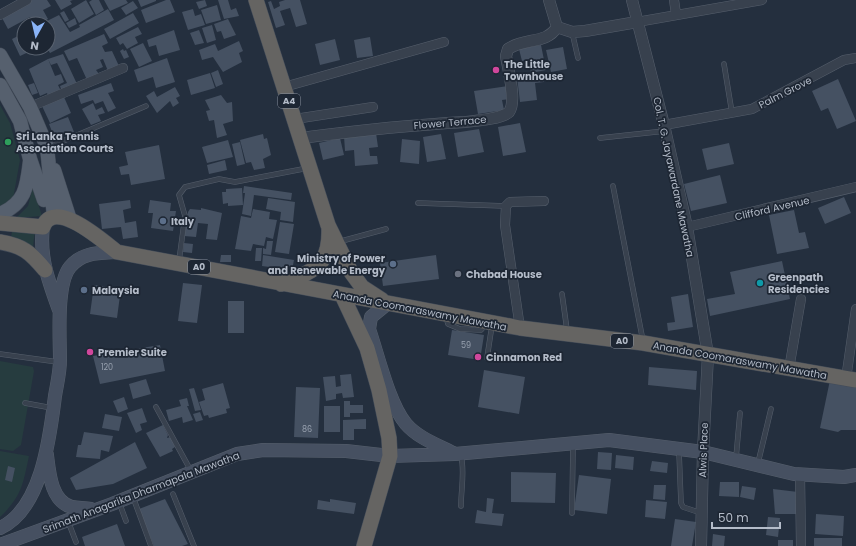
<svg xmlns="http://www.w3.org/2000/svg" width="856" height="546" viewBox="0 0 856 546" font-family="Poppins,sans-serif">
	<rect width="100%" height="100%" fill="#242f3e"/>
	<!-- green -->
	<path fill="#263c3f" d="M0 105 10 123 20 160 13 199 0 208Z
		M33 187 42 216 16 218 28 206Z
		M35 231 33 247 11 237 12 232Z
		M0 361 33 367 34 371 21 445 13 451 0 449Z
		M0 451 29 456C23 484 22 496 0 517Z"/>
	<!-- building -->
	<path fill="#455162" d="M31 0H47L51 6 43 10 48 19 39 24H34L30 17 8 29 1 16Z
		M55 0H73L70 1 72 4 61 10Z
		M86 0 94 14 79 23 71 9Z
		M92 0H99L104 10 96 15 89 2Z
		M104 0H126L128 3 110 11Z
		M138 0H156V1L141 7Z
		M166 0H170L175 12 146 23 141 10Z
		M205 0 207 6 199 9 196 2Z
		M218 0H228L231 10 236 8 239 16 224 19Z
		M285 0H300L307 24 296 27 290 8 280 11 285 25 276 28 268 2 271 1 274 9 280 6 279 2Z
		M133 1 138 8 126 15 121 8Z
		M217 5 221 20 206 24 201 10Z
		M108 9 114 20 50 53 47 48 48 38 53 35 48 37V24H41L59 15 70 32 80 27 79 25Z
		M193 9 195 16 201 14 205 25 188 30 182 12Z
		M64 11 69 20 65 22 60 13Z
		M133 13 139 23 110 39 104 29Z
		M75 18 77 24 69 28 66 23Z
		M228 19 236 35 224 39 221 31 217 32 214 24Z
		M212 25 216 40 207 43 202 28Z
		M138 27 142 34 135 37 138 43 127 49 123 43 120 45 116 38Z
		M174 30 180 50 159 56 156 45 149 47 147 40Z
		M199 30 204 43 195 45 190 33Z
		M24 33V48H37L20 56 12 39Z
		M104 34 108 43 102 46 105 52 112 51 119 66 108 71 103 59 100 60 103 67 96 70 99 74 87 80 77 58 69 61 64 51Z
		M370 37 373 56 357 58 354 40Z
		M335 39 340 60 320 65 315 44Z
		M239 41 243 51 239 53 242 62 223 72 213 57 202 60 199 50 215 44 218 51Z
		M143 43 152 61 139 67 130 49Z
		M541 45 546 70 531 73 529 59 522 61 519 49Z
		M563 47 567 69 551 72 546 50Z
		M123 49 124 51 126 50 129 57 124 59 120 51Z
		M63 54 77 84 62 92 60 86 67 83 57 63 51 65 48 59Z
		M167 58 175 82 156 88 153 77 138 82 134 70Z
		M48 59 55 76 61 74 64 82 58 85 61 91 48 96 47 93 40 96 29 69Z
		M218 70 223 84 216 87 211 73Z
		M210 73 215 88 191 95 187 80Z
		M542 73 544 82 535 83 537 100 520 102 517 77Z
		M838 79 856 121 837 129 828 108 821 111 812 91Z
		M34 83 38 93 32 95 28 85Z
		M111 83 114 91 108 93 116 108 108 112 103 101 95 104 93 100 81 104 78 95Z
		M508 86 510 99 502 100 504 110 478 114 474 91Z
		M175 87 180 96 176 98 179 103 173 107 170 101 157 113 146 96 154 91 157 97Z
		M221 95 227 103 232 102 233 121 223 124 227 135 217 138 214 120 209 121 206 111 210 110 205 100Z
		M64 97 71 113 50 123 42 106Z
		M93 103 96 110 102 107 105 113 98 115 101 121 91 125 82 109Z
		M68 117 74 132 55 139 49 124Z
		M520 123 526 152 503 156 498 127Z
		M479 129 484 152 458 157 454 133Z
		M376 133 378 147 369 148 370 156H377L378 164 355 166 354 150 345 151 344 136Z
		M263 134 264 139 267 138 271 155 263 159 265 168 254 170 251 162 246 163 240 140Z
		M441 134 446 159 427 162 423 137Z
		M340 138 344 155 323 160 319 143Z
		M402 139 420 141 419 164 400 162Z
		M228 140 233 157 207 163 202 147Z
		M240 142 245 164 237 166 232 144Z
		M729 143 734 164 707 170 702 149Z
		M159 145 165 179 131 185 129 174 121 175 119 167 128 165 125 152Z
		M225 160 227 170 209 174 207 165Z
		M720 175 727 203 691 211 684 184Z
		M244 186 292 193 291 200 254 195 251 216 242 214 245 193H243Z
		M242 188 243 205 228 206V203L223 204 222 192H226V189Z
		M844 197 851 213 825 224 818 208Z
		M268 198 295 202 293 222 280 220 281 212 266 209Z
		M130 200 131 208 123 210 125 223 136 221 138 237 123 239 121 227 102 229 99 204Z
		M150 200 171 203 170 211H176L173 231 151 228 153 213H148Z
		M201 208 222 213 217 240 206 239 208 224 198 223 196 237 184 236 188 212 190 209 201 210Z
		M253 209 270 212 269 219 277 220 273 239 266 237 264 246 253 244 251 251 235 249 241 216 251 218Z
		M794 210 799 233 805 232 809 248 777 254 769 215Z
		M280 222 294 224 289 254 275 252Z
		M267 241H273L271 255 263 254V248L266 249Z
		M184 243 193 244 192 253 183 252Z
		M256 248H262L261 261H255Z
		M221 255H231V262H220Z
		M263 255 294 260 292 270 262 266Z
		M436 255 439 279 383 286 380 263Z
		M782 261 790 299 710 316 707 299 735 294 730 272Z
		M183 283 202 285 197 323 178 321Z
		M94 285 121 288 117 318 90 314Z
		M688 294 693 327 668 331 667 323 675 322 671 297Z
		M228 301H244V333H228Z
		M452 330 484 335 480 360 448 355Z
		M160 345 165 371 100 384 93 356Z
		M649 367 697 371 696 390 648 385Z
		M484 370 525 377 519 414 478 407Z
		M351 374 354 397 343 398 342 393 336 394V399L326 401 323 377 335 376 336 387 341 386 340 375Z
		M146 379 151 394 133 399 129 384Z
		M830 380 856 385V430H841L838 432 820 428Z
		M223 383 230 408 226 409 227 413 209 418 208 415 204 416 199 402 205 400 202 389Z
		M296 387 320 388 318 438 294 437Z
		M194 388 201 410 195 411 189 389Z
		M124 397 128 409 118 413 113 401Z
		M187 398 189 406H187L193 420 183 423 182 417 169 421 166 410 181 406 179 400Z
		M344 401H350V405H363V413H350V417H344Z
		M324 406H340V432H324Z
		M142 408 147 422 140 424 142 430 136 433 127 413Z
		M200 412 203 420 196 422 193 414Z
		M105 414 122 417 119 431 102 428Z
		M366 419V429H354V440H343V420Z
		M163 425 168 435 167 438 171 437 175 447 172 449 173 451 160 457 146 433Z
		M84 432 113 436 109 452 101 450 100 459 76 457 78 445H81Z
		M135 442 147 468 113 484 76 490 70 478Z
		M598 452 612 453 611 470 597 469Z
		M616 455 634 457 633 470 615 468Z
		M652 461 668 463 667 473 650 471Z
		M8 466 15 468 12 482 5 480Z
		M511 472 556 473 555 503 511 502Z
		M579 475 611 479 607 514 574 510Z
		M720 482H739V497L719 496Z
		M654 485H666L665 500 653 499Z
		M742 486 756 488 754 500 740 497Z
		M773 489 798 492 797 514H775Z
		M487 498 494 499 492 513 504 514 502 526 475 523 477 510 486 512Z
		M165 499 188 544 182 546H154L139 509Z
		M330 499 356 503 354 514 317 509 318 500 330 502Z
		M646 500 667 502 665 519 645 517Z
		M816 514 844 516 843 536 815 534Z
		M768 517 780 518 778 537 766 535Z
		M675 519 696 522 692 546H671Z
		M117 524 125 546H85L82 537Z
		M713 534 725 536 724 546H712Z
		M814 538H842V546H814Z
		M778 540H793V546H778Z"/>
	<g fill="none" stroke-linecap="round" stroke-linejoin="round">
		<!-- service casing -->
		<g stroke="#565f6c" stroke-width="5.5">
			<path id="service" d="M572 32 578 58
				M724 64 732 113
				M600 138 665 131
				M49 147 146 106
				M613 186 643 341
				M418 203 506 206
				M338 242 386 229
				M179 261 185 216 179 195 185 187 219 179 235 182 308 168
				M562 294 567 330
				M446 317 448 324 460 329 481 330 486 324
				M0 354 58 362
				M487 358 492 325
				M25 403 52 408
				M156 407 191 471
				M679 451 681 503 683 507 701 513
				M461 456C465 471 461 489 461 506
				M736 458 740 413
				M758 463 771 409
				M173 494 194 546
				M133 497 151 546
				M119 502 126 521
				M572 513 573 445
				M68 521 76 542"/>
		</g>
		<!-- minor casing -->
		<g stroke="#565f6c" stroke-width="10">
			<path id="minor" d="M674 0 676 14
				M0 15 27 0
				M637 22 762 0
				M284 87 444 42
				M30 107 123 68
				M295 119 373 107
				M664 125 752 109 844 60 856 58
				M687 227 856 187
				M520 328 505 225 506 206 510 202 544 201
				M789 369 801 299
				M846 379 856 309
				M800 474 801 546"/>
		</g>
		<!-- tertiary casing -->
		<g stroke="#565f6c" stroke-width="12">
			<path id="tertiary" d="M549 0 557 27
				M632 0 664 125 687 227 708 355 703 452 701 546
				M557 27 572 32 585 31 637 22
				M301 138C355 131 409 125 465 122 474 121 502 119 509 112 517 102 508 69 506 56L508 49C525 37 546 45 557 27"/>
		</g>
		<!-- secondary casing -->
		<g stroke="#565f6c" stroke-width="14">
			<path id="secondary" d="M43 227C39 257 49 282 59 310
				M387 304 371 317 369 329C378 355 389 404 406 424 418 438 438 445 453 453
				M47 455C49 472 51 502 72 507 78 508 85 508 91 509
				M0 528C42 509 50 436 55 396 57 384 60 372 60 360 60 338 56 284 70 267 82 252 99 253 117 252
				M0 545 112 504 237 454 263 450 346 451 390 456 455 454 609 440 703 452 794 474 844 477 856 475"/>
		</g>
		<!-- primary casing -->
		<g stroke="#414a57" stroke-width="15">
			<path id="primary" d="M0 55 30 107 47 147 54 217
				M0 85 20 121 30 159 44 200
				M54 170 70 220
				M0 214C26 203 27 186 30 161"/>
		</g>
		<!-- trunk casing -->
		<g stroke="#434c59" stroke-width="16">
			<path id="trunk" d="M256 0 328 225 351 272 362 287 382 300
				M0 223 43 227C54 197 104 242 117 252L520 328 643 343 856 380
				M0 242C23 246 30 252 45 270
				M281 284C312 271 330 268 329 229
				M342 295 367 348 379 390 389 438 390 456 364 546"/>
		</g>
		<!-- service -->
		<use href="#service" stroke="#38414e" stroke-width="4.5"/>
		<!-- minor -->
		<use href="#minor" stroke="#38414e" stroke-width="9"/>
		<!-- tertiary -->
		<use href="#tertiary" stroke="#38414e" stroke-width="11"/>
		<!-- secondary -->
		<use href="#secondary" stroke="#465061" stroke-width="13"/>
		<!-- primary -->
		<use href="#primary" stroke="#56606e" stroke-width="14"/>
		<!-- trunk -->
		<use href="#trunk" stroke="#656462" stroke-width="15"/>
	</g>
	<!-- markers -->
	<g fill="#d1479c" stroke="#1d2633" stroke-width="1.5">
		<circle cx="496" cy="70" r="4"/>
		<circle cx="90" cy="352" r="4"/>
		<circle cx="478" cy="357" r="4"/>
	</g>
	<circle fill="#2e9e5b" stroke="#1d2633" stroke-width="1.5" cx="8" cy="142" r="4"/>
	<g fill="#5c6f8a" stroke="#1d2633" stroke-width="1.5">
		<circle cx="163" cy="221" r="4"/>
		<circle cx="393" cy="264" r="4"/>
		<circle cx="84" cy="290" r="4"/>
	</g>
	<circle fill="#6b7280" stroke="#1d2633" stroke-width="1.5" cx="458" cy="274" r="4"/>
	<circle fill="#0f9aa8" stroke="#1d2633" stroke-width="1.5" cx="760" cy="283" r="4"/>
	<g text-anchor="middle" stroke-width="3.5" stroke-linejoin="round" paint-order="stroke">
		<!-- number labels -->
		<g font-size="8" fill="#98a1af">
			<text x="466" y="348">59</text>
			<text x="107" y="370">120</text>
			<text x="307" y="432">86</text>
		</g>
		<!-- shield labels -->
		<g fill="#1d2633" stroke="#878f9c" stroke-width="1">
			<rect x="278" y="94" width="22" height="14" rx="3"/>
			<rect x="188" y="260" width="22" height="14" rx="3"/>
			<rect x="611" y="334" width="22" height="14" rx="3"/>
		</g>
		<g font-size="9" font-weight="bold" fill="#b4bcc9">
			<text x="289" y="104">A4</text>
			<text x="199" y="270">A0</text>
			<text x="622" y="344">A0</text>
		</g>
		<!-- poi labels -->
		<g font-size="10" font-weight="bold" fill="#b4bcc9" stroke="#1d2633" text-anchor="start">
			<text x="504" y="68">The Little<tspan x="504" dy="12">Townhouse</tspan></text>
			<text x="16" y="140">Sri Lanka Tennis<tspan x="16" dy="12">Association Courts</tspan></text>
			<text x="171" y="225">Italy</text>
			<text x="385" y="262" text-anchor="end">Ministry of Power<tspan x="385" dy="12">and Renewable Energy</tspan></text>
			<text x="466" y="278">Chabad House</text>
			<text x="768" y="281">Greenpath<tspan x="768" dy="12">Residencies</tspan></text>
			<text x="92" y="294">Malaysia</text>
			<text x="98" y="356">Premier Suite</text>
			<text x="486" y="361">Cinnamon Red</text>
		</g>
		<!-- street labels -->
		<g font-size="10" fill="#b4bcc9" stroke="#1d2633">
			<text transform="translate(785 92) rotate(-27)" y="4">Palm Grove</text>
			<text transform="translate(450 122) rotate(-5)" y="4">Flower Terrace</text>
			<text transform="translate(674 177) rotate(78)" y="4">Col. T. G. Jayawardane Mawatha</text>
			<text transform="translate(772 208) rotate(-13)" y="4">Clifford Avenue</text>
			<text transform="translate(420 310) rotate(11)" y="4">Ananda Coomaraswamy Mawatha</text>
			<text transform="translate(740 360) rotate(10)" y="4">Ananda Coomaraswamy Mawatha</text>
			<text transform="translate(703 450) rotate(-88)" y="4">Alwis Place</text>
			<text transform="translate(141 492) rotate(-21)" y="4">Srimath Anagarika Dharmapala Mawatha</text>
		</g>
	</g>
	<!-- north arrow -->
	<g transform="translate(36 36) rotate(188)"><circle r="19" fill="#1d2633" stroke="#59626f"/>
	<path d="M0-3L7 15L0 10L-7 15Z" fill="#8ab4f8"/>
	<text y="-6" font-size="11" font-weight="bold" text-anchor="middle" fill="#b4bcc9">N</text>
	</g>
	<!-- scale -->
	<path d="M712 522v6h68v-6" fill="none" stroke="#b4bcc9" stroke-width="2"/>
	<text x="718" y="522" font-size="12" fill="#b4bcc9" stroke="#1d2633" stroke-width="3" paint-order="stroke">50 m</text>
</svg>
